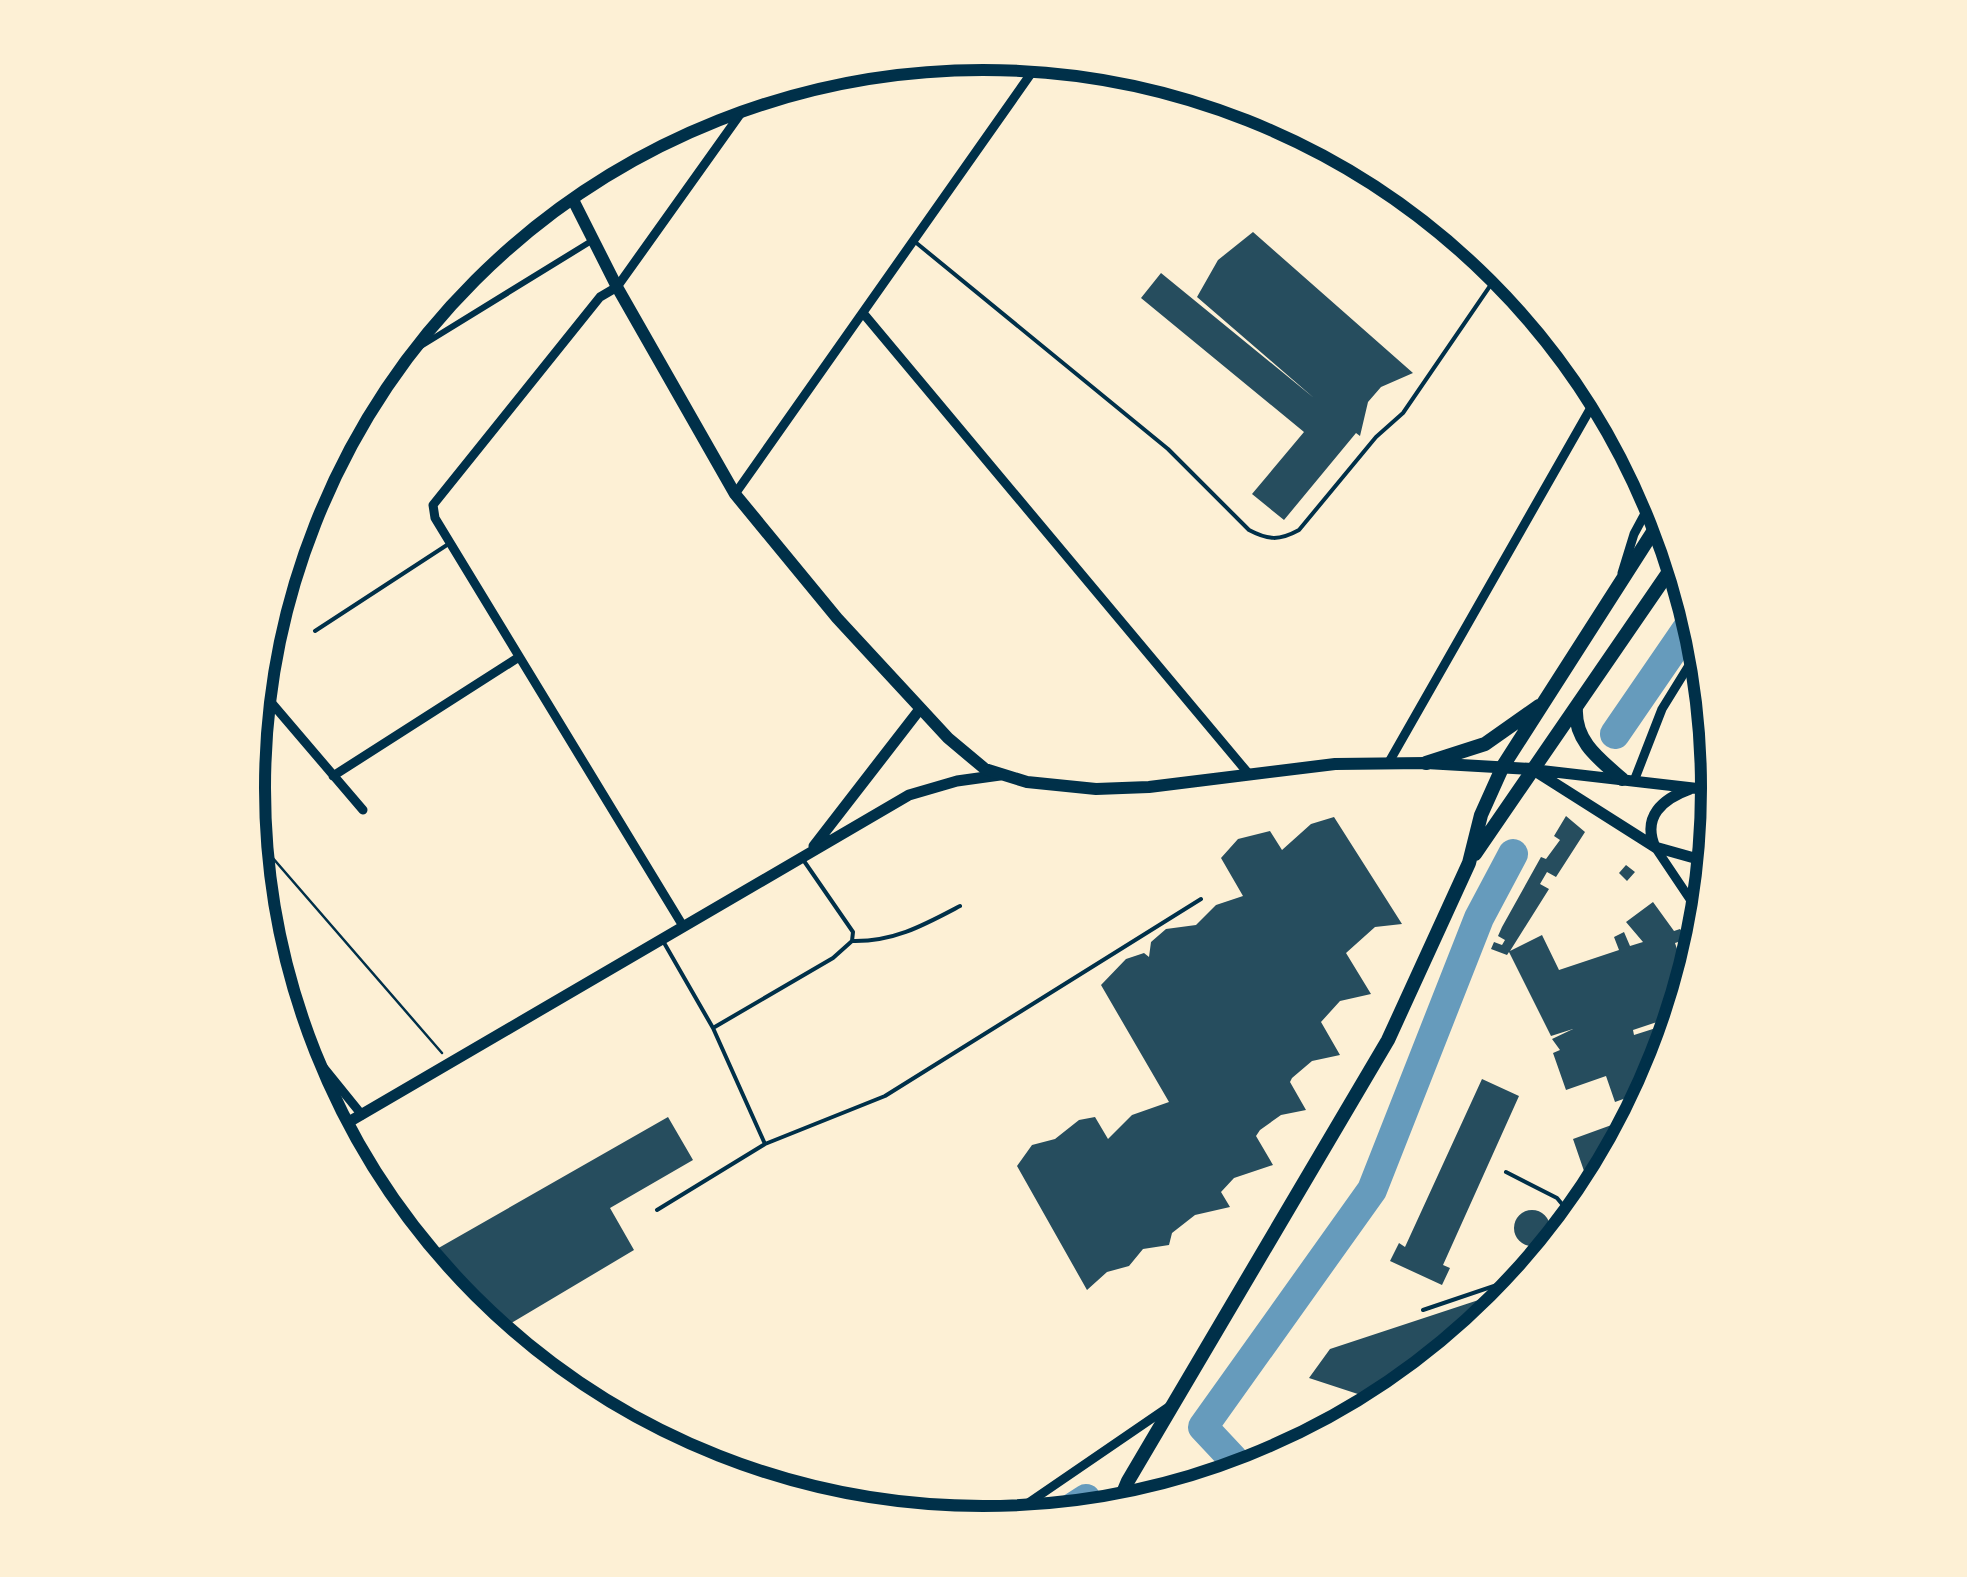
<svg xmlns="http://www.w3.org/2000/svg" width="1967" height="1577" viewBox="0 0 1967 1577" font-family="'Fira Sans Condensed',sans-serif">
	<rect width="100%" height="100%" fill="#fdf0d5"/>
	<g fill="none" stroke-linecap="round" stroke-linejoin="round">
		<!-- river -->
		<path stroke="#669bbc" stroke-width="30" d="M1615 734 1696 616
			M1231 1479 1233 1459 1203 1427 1372 1190 1479 918 1513 854
			M1058 1517 1086 1499"/>
	</g>
	<!-- building -->
	<path fill="#264d5e" d="M1253 232 1413 373 1381 387 1368 402 1360 436 1356 433 1284 520 1252 494 1304 432 1141 298 1161 273 1314 398 1197 297 1218 260Z
		M1566 816 1585 832 1556 877 1547 872 1540 884 1549 889 1510 951 1542 935 1559 970 1619 950 1614 937 1624 932 1630 946 1643 942 1626 922 1653 902 1674 931 1680 929 1688 939 1675 943 1681 961 1696 950 1699 954 1685 998 1681 993 1685 998 1681 1014 1633 1030 1634 1035 1678 1021 1654 1088 1615 1102 1606 1076 1566 1090 1553 1053 1560 1050 1552 1039 1573 1029 1551 1036 1509 952 1507 955 1491 949 1494 942 1502 945 1505 940 1498 936 1502 927 1541 857 1546 859 1560 840 1554 836Z
		M1334 817 1402 924 1375 927 1346 953 1371 994 1340 1001 1321 1022 1340 1055 1312 1061 1292 1078 1290 1082 1306 1110 1281 1115 1260 1130 1256 1136 1273 1165 1234 1178 1221 1192 1230 1207 1195 1215 1172 1233 1169 1245 1143 1249 1129 1266 1107 1272 1087 1290 1017 1166 1032 1145 1055 1139 1079 1120 1095 1117 1108 1139 1132 1115 1169 1102 1101 985 1126 959 1144 953 1149 957 1151 942 1166 929 1196 925 1216 905 1243 896 1221 858 1238 839 1270 831 1282 850 1311 824Z
		M1626 865 1635 872 1627 881 1619 873Z
		M1482 1079 1519 1096 1443 1265 1450 1268 1442 1285 1390 1261 1399 1243 1405 1247Z
		M668 1117 693 1160 610 1208 634 1250 493 1334 478 1321 467 1302 460 1305 421 1258Z
		M1628 1119 1631 1126 1634 1124 1594 1200 1573 1139Z
		M1514 1228a18 18 0 1 1 36 0a18 18 0 1 1-36 0Z
		M1524 1285 1504 1309 1500 1313 1492 1303 1486 1324 1392 1401 1366 1414 1363 1413 1367 1397 1309 1378 1330 1349Z"/>
	<g fill="none" stroke-linecap="round" stroke-linejoin="round">
		<!-- path -->
		<path stroke="#003049" stroke-width="2.5" d="M252 834 442 1053"/>
		<!-- service -->
		<path stroke="#003049" stroke-width="4" d="M914 241 1168 449 1249 530C1268 540 1279 541 1299 530L1376 437 1403 413 1503 267
			M315 631 450 543
			M663 941 713 1028 833 958 852 941 853 932 804 861
			M852 941C894 942 924 925 960 906
			M713 1028 765 1144 885 1096 1201 899
			M1506 1172 1557 1198 1576 1221
			M657 1210 765 1144
			M1423 1310 1535 1272"/>
		<!-- pedestrian -->
		<path stroke="#003049" stroke-width="6" d="M377 373 593 240"/>
		<!-- minor -->
		<path stroke="#003049" stroke-width="9" d="M863 313 1248 773
			M735 494 1042 58
			M1622 573 1634 534 1656 493
			M258 687 363 810
			M1389 762 1601 390
			M333 776 519 657
			M1634 781 1662 709 1704 641
			M1655 847 1706 923
			M683 926 435 518 433 505 600 297 617 287 756 92
			M290 1026 362 1115
			M999 1523 1170 1406"/>
		<!-- tertiary -->
		<path stroke="#003049" stroke-width="11" d="M1532 769 1655 847 1712 863
			M1537 770 1719 791
			M814 846 920 709
			M1655 847C1642 817 1662 799 1690 789
			M335 1130 909 795 957 781 1000 775"/>
		<!-- secondary -->
		<path stroke="#003049" stroke-width="12" d="M565 184 617 287 735 494 837 618 948 738 985 769 1027 782 1096 789 1149 787 1335 764 1426 763 1532 769"/>
		<!-- primary -->
		<path stroke="#003049" stroke-width="14" d="M1576 708C1574 741 1599 759 1622 779
			M1426 763 1485 744 1539 706
			M1475 854 1679 557
			M1115 1512 1128 1481 1388 1040 1469 863 1481 815 1503 766 1665 513"/>
	</g>
	<!-- crop -->
	<path d="M0 0H1967V1577H0ZM265 788a718 718 0 1 1 1436 0a718 718 0 1 1-1436 0Z" fill="#fdf0d5" fill-rule="evenodd"/>
	<path fill="none" stroke="#003049" stroke-width="12" d="M265 788a718 718 0 1 1 1436 0a718 718 0 1 1-1436 0Z"/>
</svg>
